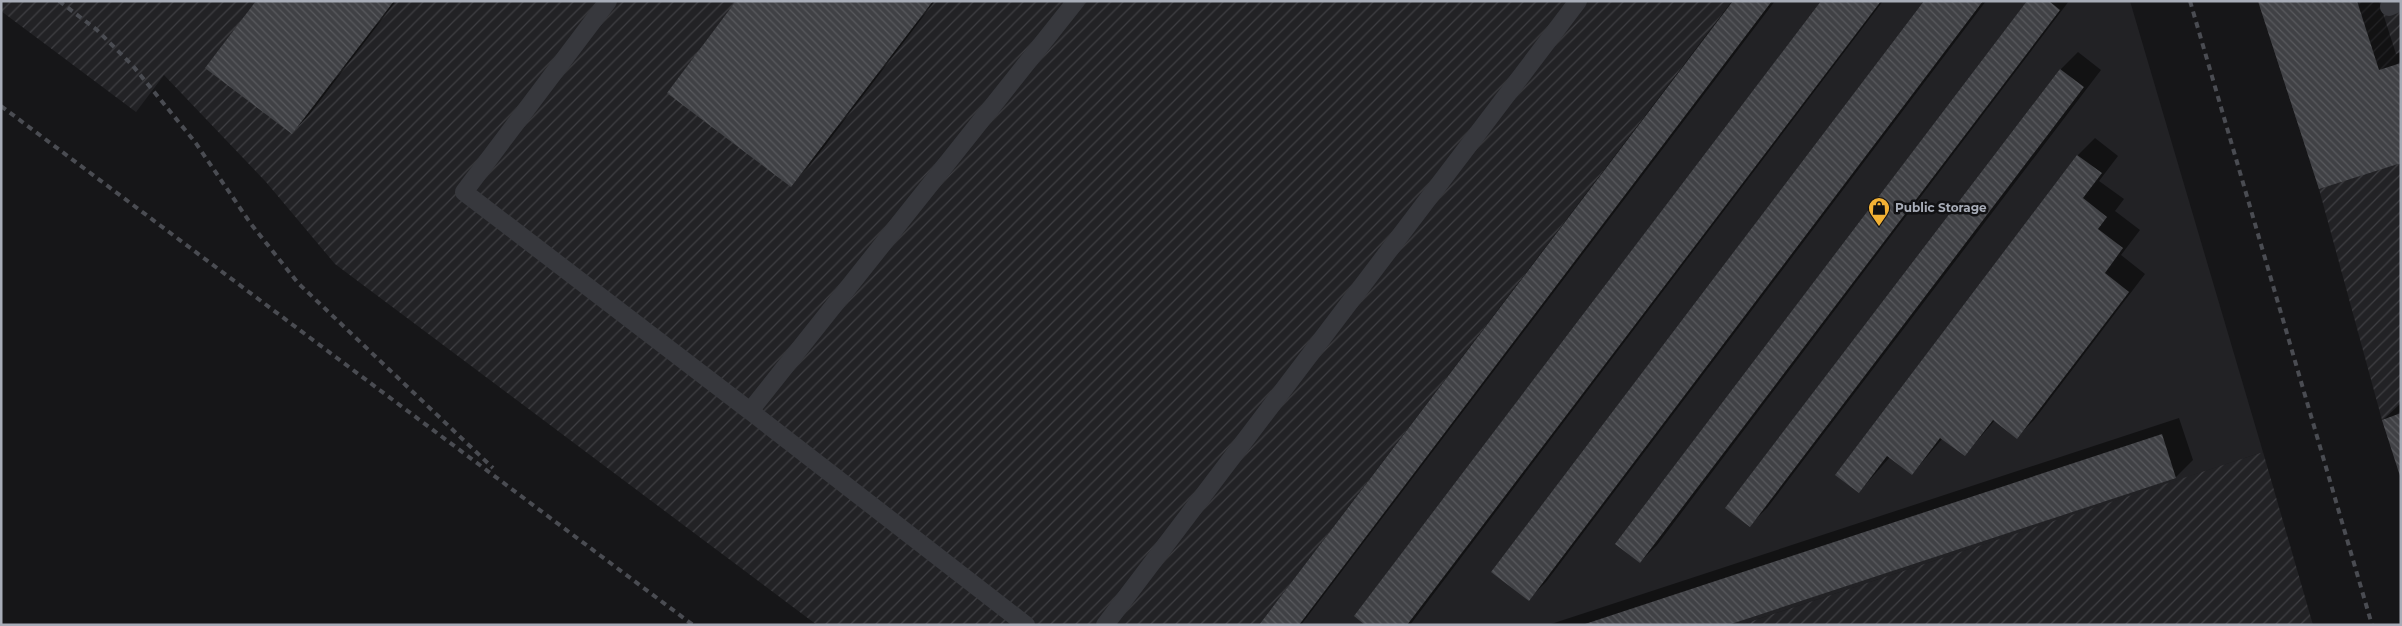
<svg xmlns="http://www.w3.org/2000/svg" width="2402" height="626" viewBox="0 0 2402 626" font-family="Montserrat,sans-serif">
	<defs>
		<pattern id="industrial-furrows" width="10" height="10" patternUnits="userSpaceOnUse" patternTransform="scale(1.25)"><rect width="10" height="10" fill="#222225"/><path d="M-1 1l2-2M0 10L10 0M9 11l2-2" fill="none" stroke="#3f3f43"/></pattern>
		<pattern id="building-back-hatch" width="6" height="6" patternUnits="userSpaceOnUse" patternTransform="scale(1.25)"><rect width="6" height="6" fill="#404145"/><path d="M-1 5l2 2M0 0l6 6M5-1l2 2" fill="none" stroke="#595a5e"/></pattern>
	</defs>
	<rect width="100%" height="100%" fill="#161618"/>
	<!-- built -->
	<path fill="#222225" d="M1733 1H2130L2263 452 1740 625H1259Z"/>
	<!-- industrial -->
	<path fill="url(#industrial-furrows)" d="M1 1H1732L1259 625H817L335 264 266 182 164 75 136 112 1 11Z
		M2258 1H2401V477L2382 420 2319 189Z
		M2263 452 2313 625H1740L2177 480Z"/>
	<!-- shadow -->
	<path fill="#0007" d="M258 1H396L309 115 292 133Z
		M738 1H935L808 168 791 185Z
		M1734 1H1775L1301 625H1261Z
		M1823 1H1883L1410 625H1367Z
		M1925 1H1986L1546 582 1529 599Z
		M2028 1H2069L1657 545 1640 562Z
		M2260 1H2379L2396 54 2401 52V161Z
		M2078 52 2101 70 1767 508 1750 525 2061 69Z
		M2095 138 2118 156 2099 181 2124 199 2115 211 2140 230 2121 255 2145 274 2034 420 2017 437 1995 420 1965 455 1943 438 1912 474 1890 457 1859 492 1837 475 2078 155Z
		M2401 403V473L2383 420Z
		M2179 418 2193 460 2176 477 1724 625H1548Z"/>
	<!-- building -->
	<path fill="url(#building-back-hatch)" d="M256 1H394L292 134 205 68Z
		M736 1H933L791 187 667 93Z
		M1733 1H1772L1299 625H1259Z
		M1821 1H1881L1407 625H1365L1354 616Z
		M1924 1H1983L1529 601 1491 572Z
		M2027 1H2049L2060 10 1640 563 1615 544Z
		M2258 1H2357L2379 70 2401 63V163L2319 189Z
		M2060 69 2084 87 1750 527 1725 508Z
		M2077 155 2102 173 2083 198 2107 217 2098 229 2123 248 2105 273 2129 292 2017 439 1993 420 1965 456 1940 438 1912 475 1887 456 1859 493 1835 475Z
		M2401 413V476H2400L2382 420Z
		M2162 434 2176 478 1728 625H1582Z"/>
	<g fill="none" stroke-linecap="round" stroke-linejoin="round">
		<!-- service -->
		<path stroke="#37383d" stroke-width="18" d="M608 1 464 192 750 411 1076 1
			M2389 7 2401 2
			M750 411 1026 625
			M1105 625 1578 1"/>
		<!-- rail -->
		<path stroke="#4a4c52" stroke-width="4" stroke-dasharray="6 5" stroke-linecap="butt" d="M59 1 97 30 133 66 195 142 251 224 298 283 493 468
			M2190 1 2372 625
			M1 106 693 625"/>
	</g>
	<!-- icons -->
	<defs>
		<g id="shop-pin" transform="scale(1.125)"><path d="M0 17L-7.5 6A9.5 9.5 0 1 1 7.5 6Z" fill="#f2b134" stroke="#111113"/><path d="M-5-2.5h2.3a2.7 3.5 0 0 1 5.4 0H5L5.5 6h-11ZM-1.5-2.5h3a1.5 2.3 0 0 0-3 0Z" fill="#111"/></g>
	</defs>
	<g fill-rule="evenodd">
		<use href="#shop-pin" x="1879" y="208"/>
	</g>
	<g text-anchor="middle" stroke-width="5" stroke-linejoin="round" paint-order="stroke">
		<!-- poi labels -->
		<g font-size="12" font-weight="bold" fill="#a8adb8" stroke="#111113" text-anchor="start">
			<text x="1895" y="212">Public Storage</text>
		</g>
	</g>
	<!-- border -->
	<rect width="2402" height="626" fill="none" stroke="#a8adb8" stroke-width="5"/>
</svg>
